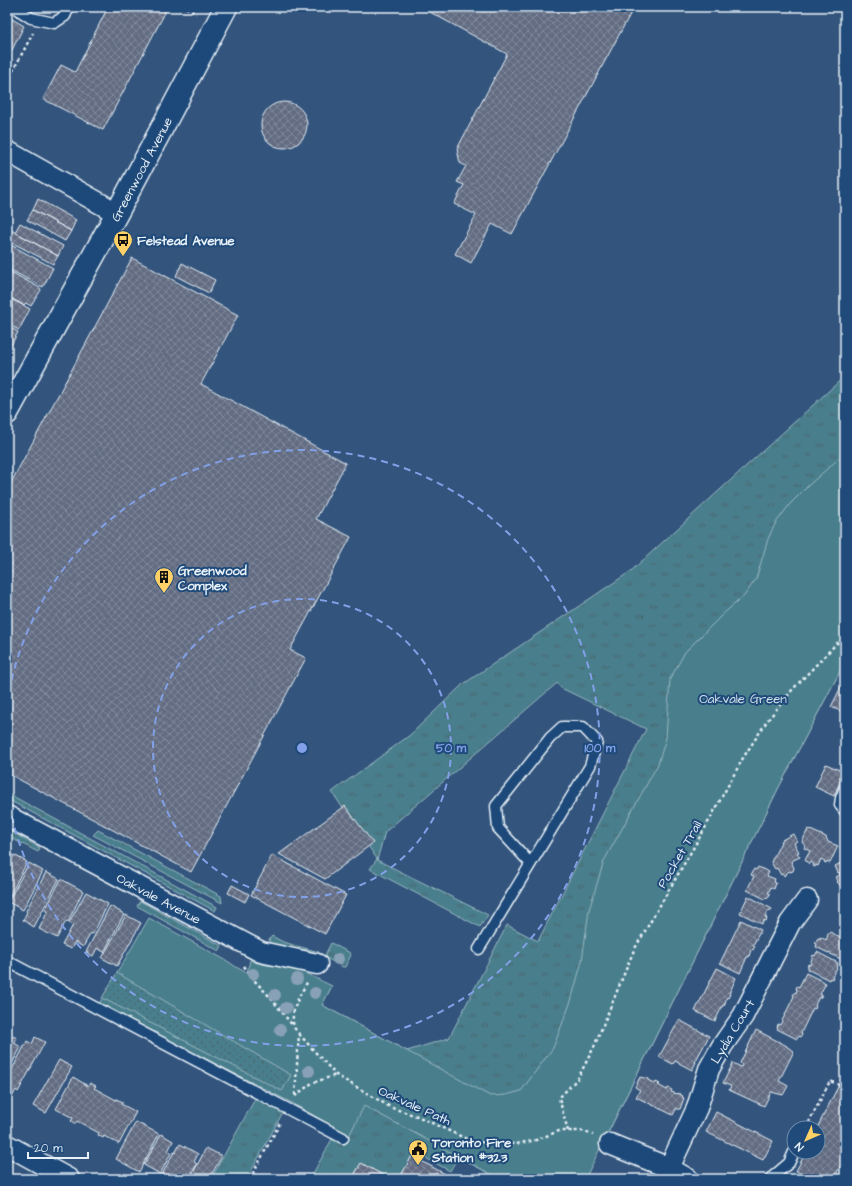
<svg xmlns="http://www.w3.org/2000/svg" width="852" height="1186" viewBox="0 0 852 1186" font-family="'Architects Daughter',sans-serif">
	<defs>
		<pattern id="grass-tufts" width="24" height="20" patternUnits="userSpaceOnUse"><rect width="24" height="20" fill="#497e8c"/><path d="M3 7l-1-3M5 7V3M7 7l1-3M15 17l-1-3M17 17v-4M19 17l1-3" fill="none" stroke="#48666e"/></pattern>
		<pattern id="garden-dots" width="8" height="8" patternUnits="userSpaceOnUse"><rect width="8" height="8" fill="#497e8c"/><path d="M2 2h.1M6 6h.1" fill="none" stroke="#48666e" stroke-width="1.8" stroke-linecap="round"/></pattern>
		<pattern id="building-cross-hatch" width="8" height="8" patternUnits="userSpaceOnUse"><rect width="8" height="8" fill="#626c82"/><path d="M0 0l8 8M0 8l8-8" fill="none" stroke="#80899b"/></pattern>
	</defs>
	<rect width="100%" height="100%" fill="#33547c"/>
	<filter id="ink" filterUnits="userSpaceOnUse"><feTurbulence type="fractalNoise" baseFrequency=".025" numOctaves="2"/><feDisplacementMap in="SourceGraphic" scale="8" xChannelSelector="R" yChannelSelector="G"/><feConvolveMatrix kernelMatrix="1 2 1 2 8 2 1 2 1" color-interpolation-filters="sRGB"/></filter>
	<g filter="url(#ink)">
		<!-- grass -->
		<path fill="url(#grass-tufts)" stroke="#98b8c2" d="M845 376V662L778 789 605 1139 546 1133 298 1003 332 986 322 1005 407 1051 449 1038 507 925 538 941 646 729 561 688 557 683 385 832 377 860 488 915 480 927 370 869 377 859 332 792 410 735 462 685 631 571Z
			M7 793 217 907 215 911 7 799Z
			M7 829 40 848 38 852 7 836Z
			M98 830 221 896 222 903 93 835Z
			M140 901 222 946 219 951 137 906Z
			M272 936 283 942 319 952V954L307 950 270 945 269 940Z
			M331 943 350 953 351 955 345 967H343L324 957Z
			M318 1085 585 1179H500L458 1157 450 1171 414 1152 399 1179H390L361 1163 352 1179H310L332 1139 344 1145 349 1136 294 1104 299 1098Z
			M256 1097 283 1112 247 1179H211Z"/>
		<!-- park -->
		<path fill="#497e8c" stroke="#98b8c2" d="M845 453V662L778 789 585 1179H500L364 1106 349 1136 294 1104 99 1004 149 918 229 962 236 967 247 973 250 960C266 968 278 964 294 969 307 973 319 980 332 986L322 1005 490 1096 506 1095 521 1091 553 1048 571 1001 582 961 589 910 604 861 658 764 666 738 670 679 685 652 723 614 744 596 756 579 768 539 775 524 790 504 810 484Z"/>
		<!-- garden -->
		<path fill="url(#garden-dots)" stroke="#98b8c2" d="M117 973 291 1075 282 1091 102 998Z"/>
		<!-- building -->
		<path fill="url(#building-cross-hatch)" stroke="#e8f1f8" d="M108 7H168L103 130 43 99 61 65 75 72Z
			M430 7H634L512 234 492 224 471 263 455 254 476 215 454 204 464 185 457 182 466 166 460 163 457 149 507 54 428 11Z
			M7 16 24 26 7 60Z
			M261 125a23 23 0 1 1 46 0a23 23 0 1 1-46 0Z
			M38 199 76 220 71 231 33 210Z
			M33 210 71 231 65 241 27 220Z
			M20 223 63 246 58 256 15 232Z
			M11 230 58 256 53 264 7 240V237Z
			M7 243 53 268 43 287 14 272 7 268Z
			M132 258 238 315 201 384 346 463 316 519 351 537 290 650 306 658 191 872 7 773V490Z
			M182 263 215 280 209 293 176 276Z
			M7 270 40 288 41 290 31 306 26 303 24 305 7 296Z
			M7 297 30 309 19 330 7 324Z
			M7 326 18 332 8 351 7 350Z
			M845 679V713L831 707Z
			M826 764 844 772 834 796 815 787Z
			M345 806 373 843 325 879 279 854Z
			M808 829 826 837 828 842 838 846 830 863 826 862V863L824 862 825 861 821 859 818 866 816 865 815 867 813 866 814 864 810 862 809 864 805 860 810 851 804 848 805 846 802 842Z
			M793 834 797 841 794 843 799 852 797 853 800 857 791 861 794 868 793 871 790 872 789 871 784 876 783 874 781 875 777 868 775 869 771 862 782 840Z
			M14 855 27 862 7 901V867Z
			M272 855 346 895 325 934 251 895Z
			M845 861V886L842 887 837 882 838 881 836 877 840 875 839 872 838 873 835 866Z
			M29 863 43 871 23 910 8 902Z
			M758 867 769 872 767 876 775 879 774 882 776 883 774 889 771 887 768 893 770 894 768 898 766 897 765 899 747 890 754 876 751 875 754 869 756 870Z
			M46 872 59 879 34 927 23 920 27 912 26 911Z
			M61 879 83 891 68 922 66 921 57 938 39 929 48 911 45 910Z
			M232 885 249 894 245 902 228 893Z
			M86 892 108 904 93 934 91 933 83 947 75 942 71 949 62 945 73 925 69 923Z
			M748 896 772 909 771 911 769 910 765 917 767 918 766 921 764 920 762 924 740 913Z
			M110 906 124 914 104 952 97 948 93 956 86 952Z
			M126 915 141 923 117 966 102 958Z
			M741 920 761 930 753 945 755 946 753 950 751 949 749 957H747L740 973 720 963Z
			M830 932 845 940V954L844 956 843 955 841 959 816 947 817 944 815 943 818 938 820 939V937L826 940 828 935H827L828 933Z
			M817 952 838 963 836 968H837L832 976 833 977 832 979 830 978 829 980 807 969 808 964 810 965 813 955 815 956Z
			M717 968 736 978 729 994H730L728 998 727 997 724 1006 723 1005 715 1021 695 1011Z
			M806 973 826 983 820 994 822 995 820 998 819 997 815 1005 816 1006 815 1009 813 1008 801 1033 802 1034 801 1037 799 1036 797 1039 777 1029 778 1028H777L778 1024 780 1025 794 996 793 995 795 992 796 993 797 990 796 989 797 986 799 987Z
			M679 1020 709 1036 695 1062H696L692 1070 675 1061 673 1064 659 1057Z
			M756 1030 787 1046V1047L794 1051 779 1081 788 1086 783 1095 771 1092 764 1106 729 1090 731 1086 723 1083 733 1063 741 1067 742 1065 740 1063Z
			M7 1033 17 1038 14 1043 21 1047 7 1073Z
			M35 1037 45 1042 18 1092 16 1090 12 1097 7 1094V1079L27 1041 32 1044Z
			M59 1060 72 1067 46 1113 33 1106Z
			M845 1073V1156L834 1179H812L796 1171 806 1152H818L817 1128Z
			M73 1077 88 1086 90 1083 96 1086 94 1088 116 1100V1099L123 1102 121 1104 136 1112 119 1144 104 1136 103 1138 98 1135 99 1133 77 1121 75 1124 71 1121 73 1118 56 1109Z
			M640 1077 648 1079V1080L655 1084 656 1082 660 1084 658 1085 667 1090 668 1088 672 1090 671 1092 677 1094 678 1093 683 1096 682 1097 684 1098 680 1109H676L673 1115 636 1097 640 1090 635 1087Z
			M716 1112 773 1141 763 1160 706 1132Z
			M136 1122 159 1134 139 1172 116 1159Z
			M161 1134 173 1141 168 1151 171 1153 160 1174 144 1165Z
			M180 1144 198 1154 194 1162 197 1164 188 1179H162L160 1178 174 1152 175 1153Z
			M206 1148 222 1156 209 1179H190Z
			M412 1156 447 1175 445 1179H399Z
			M361 1163 390 1179H352Z"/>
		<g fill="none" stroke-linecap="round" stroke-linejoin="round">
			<!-- lane casing -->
			<g stroke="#e8f1f8" stroke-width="13">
				<path id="lane" d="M14 7 31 18 54 23 65 16 69 7
					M845 788 841 798 840 805 845 811
					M479 949 590 766 597 742 583 727H562L550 738 496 806 498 828 530 863
					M7 961 343 1138
					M770 1179 789 1163 794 1152"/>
			</g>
			<!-- street casing -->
			<g stroke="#e8f1f8" stroke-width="23">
				<path id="street" d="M7 151 117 213
					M7 816 261 952 317 964
					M610 1144 669 1168 688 1179
					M7 1145 69 1179
					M669 1168 697 1108 709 1069 722 1046 743 1016 790 923 807 900"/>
			</g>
			<!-- secondary casing -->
			<g stroke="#e8f1f8" stroke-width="25">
				<path id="secondary" d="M7 413 117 213 226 7"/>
			</g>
			<!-- path -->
			<path stroke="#e8f1f8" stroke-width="2.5" stroke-dasharray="3 3" stroke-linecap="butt" d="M186 7 196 14
				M7 82 33 33
				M244 966 253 979 270 997 293 1026
				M299 1034 336 1075 392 1108 417 1116 473 1142 516 1144 536 1140 559 1131H582L593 1135
				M295 1095 299 1034C298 1032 294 1029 294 1026 289 1012 301 993 308 981
				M295 1096 312 1083 336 1075
				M806 1128 830 1081 839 1085
				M568 1131 559 1098 578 1078 594 1047 634 950 705 828 743 758 767 721 793 689 837 643 845 641
				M844 1157 845 1158
				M250 1179 281 1121"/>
			<!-- lane -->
			<use href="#lane" stroke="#1f4a7a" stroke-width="10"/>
			<!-- street -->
			<use href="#street" stroke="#1f4a7a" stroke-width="20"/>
			<!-- secondary -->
			<use href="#secondary" stroke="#1f4a7a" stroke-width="22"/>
		</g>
		<!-- trees -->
		<g fill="#89a1b7">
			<circle cx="338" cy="959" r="6"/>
			<circle cx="253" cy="974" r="6"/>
			<circle cx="297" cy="979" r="6"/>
			<circle cx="315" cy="993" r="6"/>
			<circle cx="275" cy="995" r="6"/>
			<circle cx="286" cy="1008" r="6"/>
			<circle cx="280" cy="1030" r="6"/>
			<circle cx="309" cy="1071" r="6"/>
		</g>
	</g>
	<!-- distance rings -->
	<g fill="none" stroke="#82a0e8" stroke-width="2" stroke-dasharray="7 5">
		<circle cx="302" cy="748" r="149"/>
		<path d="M7 704A298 298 0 1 1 7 792"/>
	</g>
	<!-- icons -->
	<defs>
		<g id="bus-pin" transform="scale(1)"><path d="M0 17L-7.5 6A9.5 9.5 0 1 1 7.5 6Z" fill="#ffd166" stroke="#1f4a7a"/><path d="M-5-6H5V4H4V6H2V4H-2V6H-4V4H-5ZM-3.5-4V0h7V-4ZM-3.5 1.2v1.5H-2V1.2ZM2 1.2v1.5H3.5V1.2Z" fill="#111"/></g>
		<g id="building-pin" transform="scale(1)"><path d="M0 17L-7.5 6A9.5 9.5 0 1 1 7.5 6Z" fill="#ffd166" stroke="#1f4a7a"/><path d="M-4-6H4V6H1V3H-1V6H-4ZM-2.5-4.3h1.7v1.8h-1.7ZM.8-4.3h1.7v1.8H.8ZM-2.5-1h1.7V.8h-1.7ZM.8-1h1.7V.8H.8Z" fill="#111"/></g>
		<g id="civic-pin" transform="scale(1)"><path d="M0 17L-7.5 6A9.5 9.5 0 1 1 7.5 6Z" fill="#ffd166" stroke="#1f4a7a"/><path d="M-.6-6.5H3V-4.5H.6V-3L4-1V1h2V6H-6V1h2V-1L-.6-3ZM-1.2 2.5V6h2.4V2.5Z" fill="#111"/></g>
	</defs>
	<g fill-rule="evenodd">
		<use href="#bus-pin" x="123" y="240"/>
		<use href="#building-pin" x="164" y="577"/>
		<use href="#civic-pin" x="418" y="1149"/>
	</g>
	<g text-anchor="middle" stroke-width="4" stroke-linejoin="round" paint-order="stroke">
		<!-- street labels -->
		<g font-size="13" fill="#e8f1f8" stroke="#1f4a7a">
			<text transform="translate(141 169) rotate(-62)" y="5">Greenwood Avenue</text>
			<text transform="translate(679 854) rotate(-60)" y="5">Pocket Trail</text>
			<text transform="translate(159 898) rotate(28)" y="5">Oakvale Avenue</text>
			<text transform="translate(732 1031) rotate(-59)" y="5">Lydia Court</text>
			<text transform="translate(415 1105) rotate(24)" y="5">Oakvale Path</text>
		</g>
		<!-- poi labels -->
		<g font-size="13" font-weight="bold" fill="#e8f1f8" stroke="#1f4a7a" text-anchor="start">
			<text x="137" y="245">Felstead Avenue</text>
			<text x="178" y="575">Greenwood<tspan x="178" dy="15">Complex</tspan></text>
			<text x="432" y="1147">Toronto Fire<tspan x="432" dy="15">Station #323</tspan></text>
		</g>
		<!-- park labels -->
		<g font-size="13" fill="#d0e0e8" stroke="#1f4a7a">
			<text x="743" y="703">Oakvale Green</text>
		</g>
	</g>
	<circle cx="302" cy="748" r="6" fill="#82a0e8" stroke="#1f4a7a" stroke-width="2"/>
	<g font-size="12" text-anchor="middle" font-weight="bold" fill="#82a0e8" stroke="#1f4a7a" stroke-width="4" stroke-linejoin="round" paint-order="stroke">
		<text x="451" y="752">50 m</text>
		<text x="600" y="752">100 m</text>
	</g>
	<!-- margin -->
	<rect width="852" height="1186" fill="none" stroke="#1f4a7a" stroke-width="24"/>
	<rect x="12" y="12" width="828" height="1162" fill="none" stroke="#e8f1f8" stroke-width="1.5" filter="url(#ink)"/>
	<!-- north arrow -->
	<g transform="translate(806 1140) rotate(225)"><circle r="19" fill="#1f4a7a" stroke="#6f8dac"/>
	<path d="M0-3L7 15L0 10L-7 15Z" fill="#ffd166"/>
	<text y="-6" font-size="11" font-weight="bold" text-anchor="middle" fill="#e8f1f8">N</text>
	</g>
	<!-- scale -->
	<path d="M28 1152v6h60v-6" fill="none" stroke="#e8f1f8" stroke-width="2"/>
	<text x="34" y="1152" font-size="12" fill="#e8f1f8" stroke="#1f4a7a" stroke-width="3" paint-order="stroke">20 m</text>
</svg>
